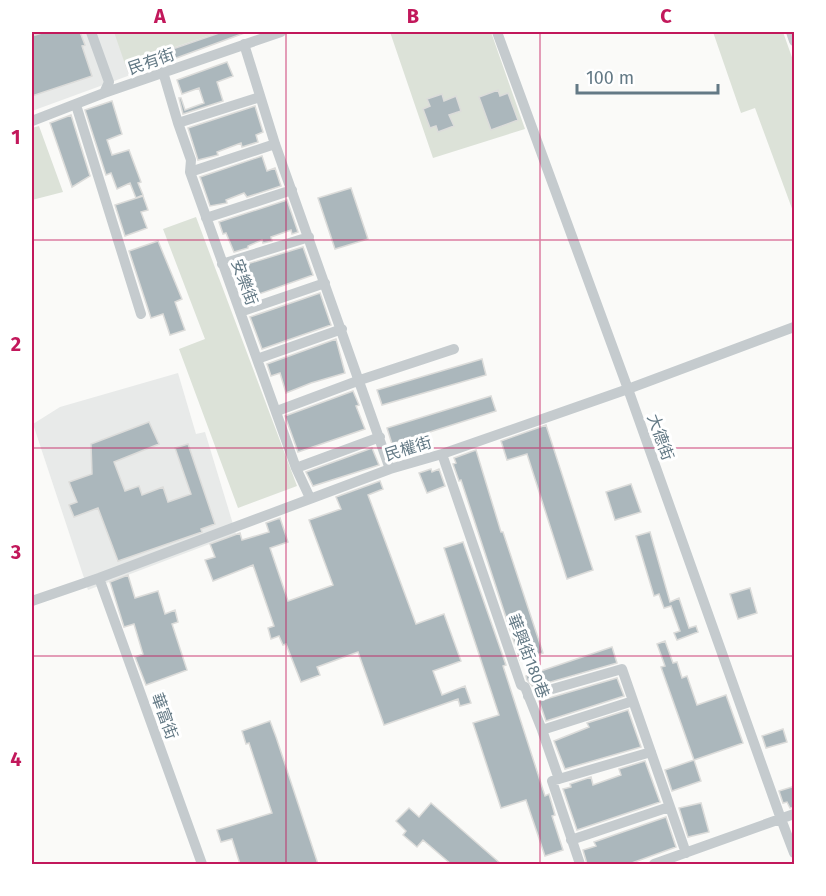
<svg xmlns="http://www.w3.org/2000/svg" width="826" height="896" viewBox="0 0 826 896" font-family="'Fira Sans','Noto Sans TC',sans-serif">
	<rect width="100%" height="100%" fill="#fafaf8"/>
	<!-- built -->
	<path fill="#e8eae9" d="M32 32H248L32 111Z
		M178 373 196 434 205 432 236 534 88 590 33 424 60 407Z"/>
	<!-- green -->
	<path fill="#dce2d8" d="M114 32H219L125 64Z
		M390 32H491L525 129 433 158Z
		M713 32H783L794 63V214L755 108 741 113Z
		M39 126 63 192 32 200V128Z
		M196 217 297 486 238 508 179 349 205 339 163 229Z"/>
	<!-- building -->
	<path fill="#abb7bc" stroke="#dcdcda" stroke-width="1.5" d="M45 32H80L85 45 82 46 92 76 32 96V36Z
		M222 32H247L130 75 126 65Z
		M227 62 233 76 217 82 223 101 183 114 179 98H181L185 110 204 103 199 88 182 94 177 80Z
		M498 90 500 96 508 93 518 120 491 130 479 97Z
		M442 94 444 101 456 96 461 111 449 115 454 126 438 132 436 126 430 128 423 109 430 106 427 99Z
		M112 101 122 134 107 140 112 155 129 150 141 182 138 183 143 195 136 198 130 183 117 189 111 173 106 175 85 110Z
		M255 106 263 132 256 135 258 142 242 147 241 143 217 152 218 155 198 160 188 128Z
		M71 115 90 176 72 187 50 123Z
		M262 156 267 171 275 168 281 186 247 197 244 193 226 200 227 203 210 206 200 177Z
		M351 188 368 239 335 249 318 198Z
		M143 196 148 210 141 212 147 228 125 236 115 205Z
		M287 200 298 232 292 234 291 230 271 237 272 241 263 243 262 240 248 246V248L234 252 226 233 223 234 219 222Z
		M158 241 182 299 175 302 185 330 170 335 163 314 151 318 129 251Z
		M303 247 313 275 245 299 234 268Z
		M320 293 331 325 262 349 250 317Z
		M336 339 345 373 311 383 286 393 280 373 271 376 267 364Z
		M482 359 486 375 382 405 377 390Z
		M353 391 359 405 356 406 365 429 298 452 285 416Z
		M491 396 496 411 392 444 387 428Z
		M149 422 159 444 114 462 125 491 139 486 142 495 163 487 168 502 191 494 175 448 188 444 215 524 201 529 202 532 118 561 98 508 74 517 69 505 77 502 69 482 92 474 91 444Z
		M546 425 593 570 567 579 527 454 507 460 501 441Z
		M372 448 379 465 313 486 306 472Z
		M476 450 501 532H503L543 653 520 660 461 480 459 481 453 464 456 463 454 458Z
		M431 469 432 472 439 469 445 486 427 493 419 473Z
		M380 481 383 489 368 495 416 624 444 614 461 661 433 671 442 695 465 686 471 703 460 706 458 699 384 725 358 652 317 667 320 675 301 682 286 644 283 645 279 636 271 639 268 628 274 626 253 565 213 581 205 560 215 557 210 544 240 533 242 540 269 532 266 523 280 518 288 542 270 548 288 601 333 585 309 520 341 509 336 497Z
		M631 484 641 512 615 520 606 492Z
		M650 532 670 602 679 598 689 628 696 626 698 632 677 640 674 633 680 631 671 606 664 608 659 594 654 596 636 536Z
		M463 542 506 665 503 666 545 796 549 794 555 815 552 816 563 850 545 856 526 800 501 808 473 723 499 715 444 548Z
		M128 575 135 598 158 591 165 614 175 610 178 622 172 624 187 670 146 685 135 657 143 654 134 624 124 627 110 582Z
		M750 588 757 613 738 619 730 594Z
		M665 641 673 663 677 662 682 678 687 676 697 705 726 695 743 743 694 760 661 667 665 666 657 644Z
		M612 647 617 663 533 687 527 680 526 676Z
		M617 678 624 696 546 721 539 701Z
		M628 710 641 747 565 769 554 741 589 727 587 723Z
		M270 721 276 737 318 864H240L232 839 221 842 217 830 272 813 249 743 246 744 242 731Z
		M783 729 787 742 766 748 762 736Z
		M694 760 701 781 672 791 665 770Z
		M645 761 660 802 577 830 563 789 571 787 570 784 591 777 593 785 621 775 619 769Z
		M795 786V807L790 808 787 802 783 803 779 791Z
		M431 803 501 864H451L423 840 417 847 403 835 406 831 396 821 409 808 419 817Z
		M701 803 709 832 688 837 679 808Z
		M666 817 676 847 629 864H587L583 850 596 846 594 842Z"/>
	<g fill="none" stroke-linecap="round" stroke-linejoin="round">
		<!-- minor -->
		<path stroke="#c5cbce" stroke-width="10" d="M91 32 109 82 104 93
			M497 32 628 389 781 819 794 853
			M791 32 794 41
			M244 44 275 144 390 469
			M163 72 178 123 191 160 190 172 296 468 310 498
			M76 105 141 314
			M32 121 104 93 281 32
			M178 123 260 97
			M190 172 275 144
			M206 218 292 190
			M222 264 309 237
			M240 312 325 283
			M257 359 342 329
			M277 411 360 380 454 349
			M442 454 521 685 525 687 542 730 559 779
			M296 468 380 437
			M99 578 202 864
			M32 601 99 578 390 469 442 454 628 389 794 327
			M528 696 622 669 686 853
			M542 730 633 701
			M571 840 669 807
			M580 864 552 781 651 752
			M654 864 794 814"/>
	</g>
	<!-- grid -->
	<path fill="none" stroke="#c2185b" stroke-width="1.5" stroke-opacity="0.55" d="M286 32V864M540 32V864M32 240H794M32 448H794M32 656H794"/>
	<g text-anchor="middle" stroke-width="6" stroke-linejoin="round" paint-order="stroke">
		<!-- street labels -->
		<g font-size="16" fill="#637985" stroke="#fff">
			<text transform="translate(151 61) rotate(-19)" y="6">民有街</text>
			<text transform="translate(245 282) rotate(70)" y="6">安樂街</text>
			<text transform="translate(661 437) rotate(70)" y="6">大德街</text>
			<text transform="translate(408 448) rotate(-17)" y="6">民權街</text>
			<text transform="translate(529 656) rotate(69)" y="6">華興街180巷</text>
			<text transform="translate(165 716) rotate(70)" y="6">華富街</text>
		</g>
	</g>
	<!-- border -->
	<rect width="826" height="896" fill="none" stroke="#ffffff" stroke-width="66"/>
	<!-- scale -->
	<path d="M577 84v9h141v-9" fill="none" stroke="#637985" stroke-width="3"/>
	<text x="586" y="84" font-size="18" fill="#637985" stroke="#ffffff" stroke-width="4.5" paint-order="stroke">100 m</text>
	<rect x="33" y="33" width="760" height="830" fill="none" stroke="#c2185b" stroke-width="2"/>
	<g font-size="20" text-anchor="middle" font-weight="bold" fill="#c2185b">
		<text x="160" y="23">A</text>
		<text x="413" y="23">B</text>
		<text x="666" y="23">C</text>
		<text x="16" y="144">1</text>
		<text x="16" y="351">2</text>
		<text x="16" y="559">3</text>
		<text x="16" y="766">4</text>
	</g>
</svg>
